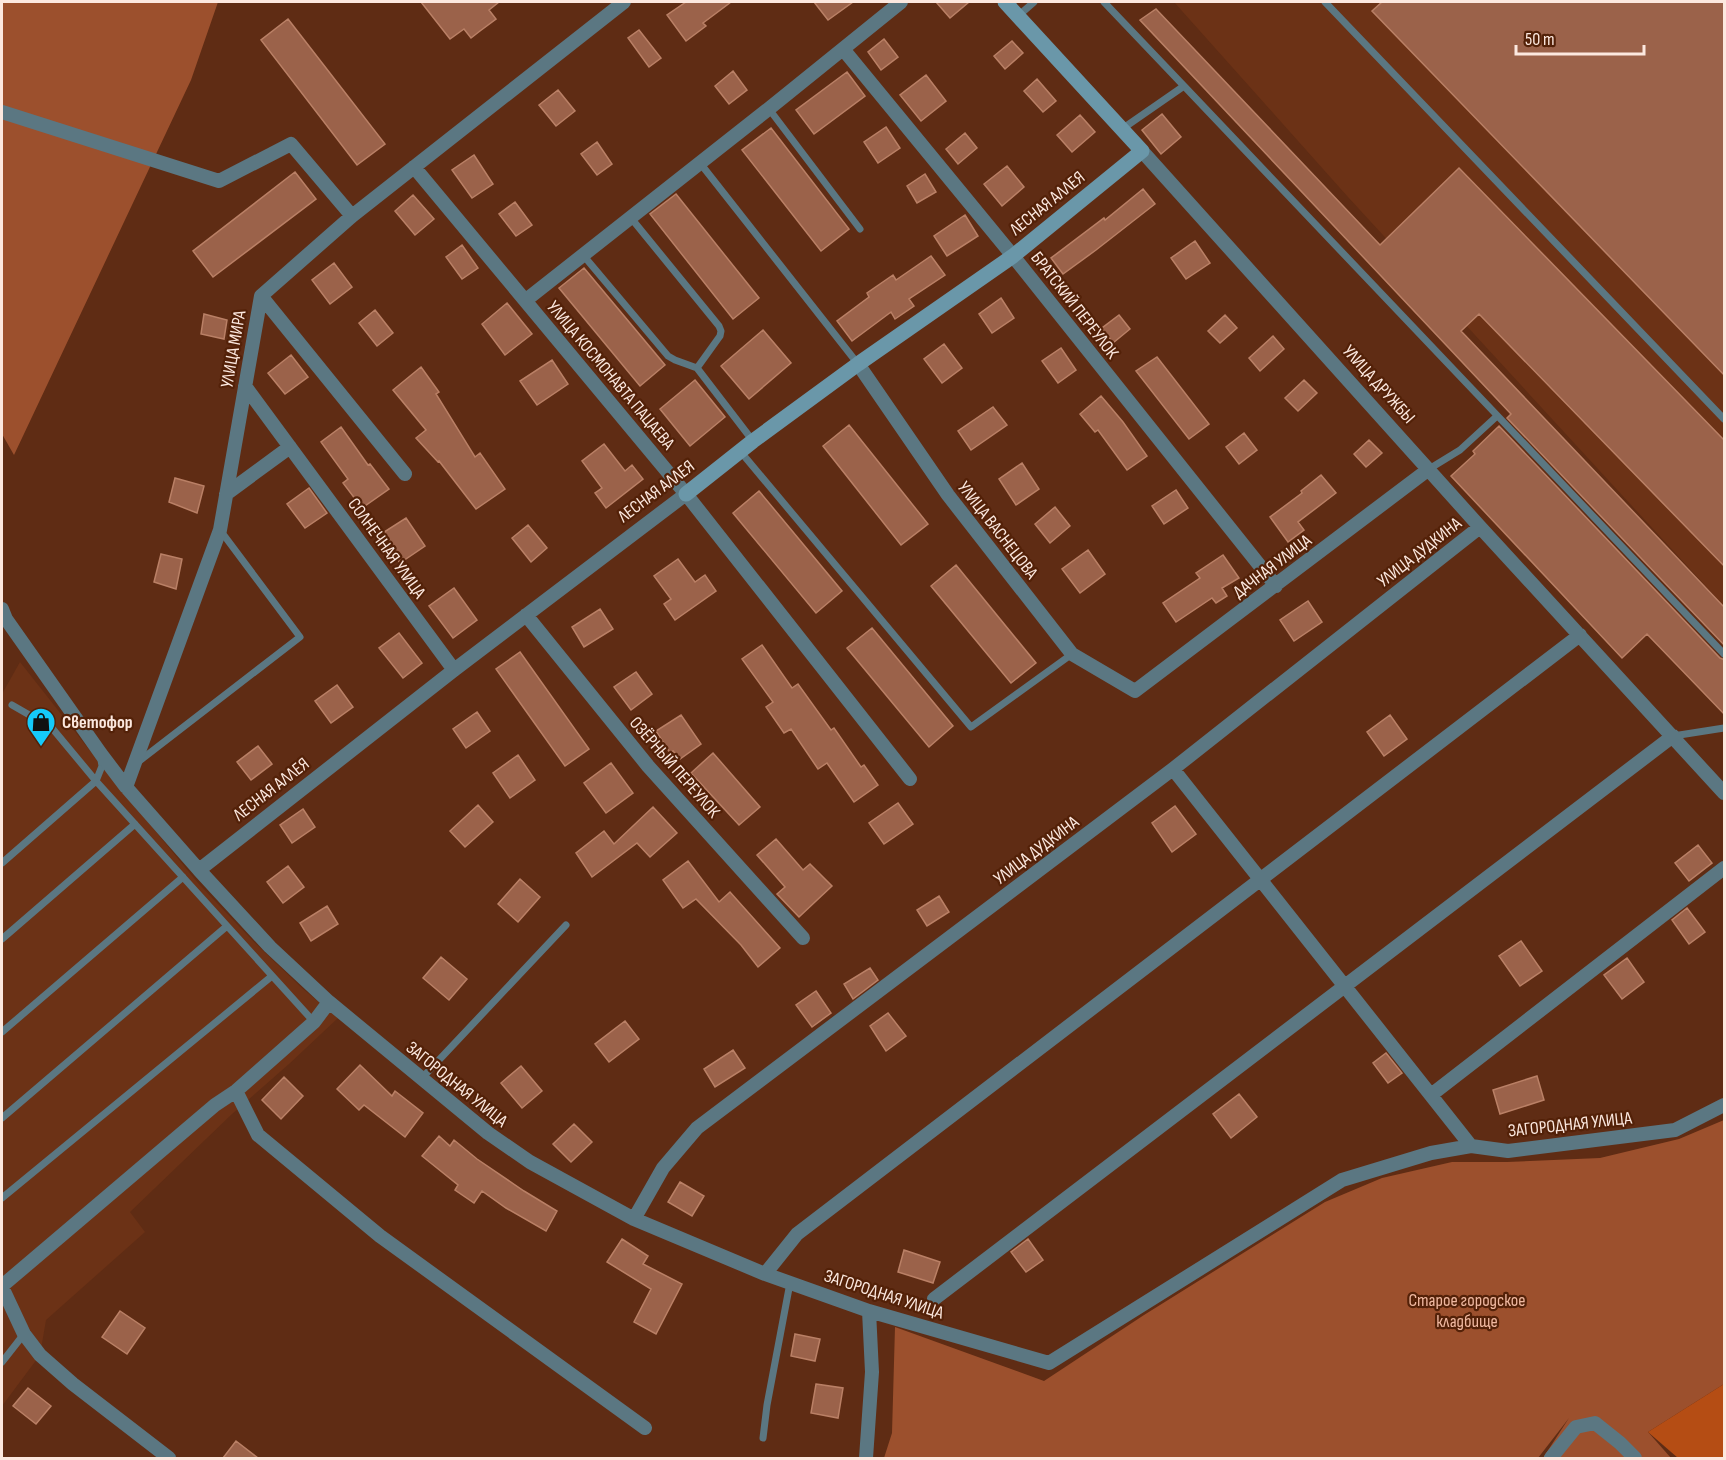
<svg xmlns="http://www.w3.org/2000/svg" width="1726" height="1460" viewBox="0 0 1726 1460" font-family="'Sofia Sans Condensed',sans-serif">
	<rect width="100%" height="100%" fill="#5f2c14"/>
	<!-- built -->
	<path fill="#6c3216" d="M1174 2H1724V606L1348 197Z
		M20 662 102 766 198 883 254 942 303 989 338 1018 289 1064 232 1114 130 1212 145 1232 46 1320 40 1355 2 1406V694Z"/>
	<!-- green -->
	<path fill="#9c502d" d="M2 2H218L191 80 14 455 2 434Z
		M1724 1120V1384L1648 1432 1671 1458H1543L1569 1418 1538 1458H884L892 1433 895 1327 1044 1381 1144 1315 1325 1202 1382 1178 1452 1162H1507L1600 1158 1679 1139Z"/>
	<!-- forest -->
	<path fill="#b54d14" d="M1724 1384V1458H1678L1648 1432Z"/>
	<!-- building -->
	<path fill="#9b624a" stroke="#ba8066" stroke-width="1.5" d="M421 2H499L489 10 496 19 480 31 471 38 464 29 450 39Z
		M686 2H731L703 23 706 26 686 41 667 15Z
		M814 2H853L828 20Z
		M936 2H969L950 18Z
		M1382 2H1725V376L1372 11Z
		M1156 9 1380 245 1459 168 1725 441V567L1479 314 1461 331 1725 608V646L1507 418 1511 414 1140 20Z
		M288 19 385 144 357 165 261 40Z
		M639 30 661 58 649 67 628 38Z
		M884 39 898 57 881 70 868 52Z
		M1012 41 1023 53 1005 69 994 56Z
		M733 71 747 90 729 104 715 86Z
		M847 72 865 96 814 134 796 110Z
		M926 75 946 101 921 121 900 95Z
		M1037 79 1056 101 1043 112 1024 91Z
		M558 90 575 111 556 126 539 105Z
		M1162 114 1181 137 1161 154 1142 130Z
		M1080 115 1095 132 1072 152 1057 135Z
		M886 127 900 148 878 163 864 142Z
		M771 128 849 229 821 251 742 150Z
		M965 133 977 148 958 164 946 149Z
		M597 142 612 164 597 175 581 154Z
		M474 155 493 184 472 198 452 170Z
		M1007 166 1024 187 1002 206 984 184Z
		M295 172 316 199 213 277 193 251Z
		M925 174 936 192 917 203 907 186Z
		M1143 189 1155 204 1096 250 1063 274 1051 258 1104 218 1105 220Z
		M676 194 759 298 733 319 650 214Z
		M413 195 434 219 415 235 395 211Z
		M515 202 532 225 516 236 499 214Z
		M965 215 978 236 947 256 934 236Z
		M1195 241 1210 263 1186 279 1171 258Z
		M462 245 478 268 462 279 446 257Z
		M931 256 945 275 909 299 914 306 895 319 891 312 852 341 837 321 869 297 867 293 893 275 896 280Z
		M334 263 352 287 330 304 312 280Z
		M584 268 665 365 640 386 559 288Z
		M1001 298 1014 318 992 333 979 314Z
		M507 303 532 334 505 355 482 324Z
		M375 310 393 333 377 346 359 323Z
		M204 314 227 320 224 339 201 334Z
		M1119 315 1130 329 1113 343 1102 328Z
		M1225 315 1237 328 1220 343 1208 331Z
		M763 330 791 363 749 399 721 366Z
		M1273 336 1284 349 1260 371 1249 358Z
		M944 344 962 368 942 383 924 359Z
		M1061 348 1076 370 1058 383 1042 361Z
		M291 355 308 377 285 394 268 373Z
		M1157 357 1209 424 1189 439 1136 371Z
		M552 360 568 384 537 405 520 381Z
		M421 367 439 392 436 394 475 457 480 453 505 489 476 509 439 461 438 462 416 438 426 430 393 390Z
		M695 380 725 417 690 446 660 409Z
		M1304 380 1317 393 1298 411 1285 398Z
		M1101 396 1123 422 1147 456 1127 470 1098 430 1095 432 1080 414Z
		M993 407 1007 425 971 450 958 431Z
		M849 425 928 524 901 545 823 446Z
		M1499 426 1720 658 1725 660V715L1647 634 1622 658 1451 476 1475 454 1473 451Z
		M341 427 368 465 370 464 389 489 362 508 343 483 348 479 321 442Z
		M1244 433 1257 450 1239 464 1226 447Z
		M1369 440 1382 453 1366 467 1354 454Z
		M604 444 625 471 632 465 643 479 606 508 595 493 602 488 582 461Z
		M1022 463 1039 489 1016 505 999 479Z
		M1321 475 1336 493 1298 522 1304 530 1288 542 1270 517 1302 493 1301 491Z
		M175 478 204 486 197 513 169 502Z
		M309 488 327 513 305 528 287 504Z
		M1176 490 1188 508 1164 524 1152 506Z
		M759 491 842 591 816 613 733 513Z
		M1055 507 1070 526 1050 543 1035 524Z
		M406 518 425 546 400 563 381 534Z
		M528 525 547 548 531 562 512 538Z
		M1088 550 1105 574 1080 593 1062 569Z
		M161 554 182 559 176 589 154 582Z
		M1223 555 1239 578 1222 588 1227 596 1216 603 1212 598 1176 622 1163 603 1200 578 1196 573Z
		M678 559 695 582 705 575 716 591 675 620 664 604 671 599 654 576Z
		M956 565 1036 663 1011 683 931 586Z
		M454 588 477 620 453 638 429 606Z
		M1308 601 1322 622 1294 641 1280 620Z
		M600 609 613 629 584 647 572 627Z
		M872 628 953 726 929 747 847 648Z
		M399 633 422 663 403 678 379 648Z
		M762 645 792 688 798 684 831 730 834 728 861 767 864 765 878 785 854 802 827 763 818 769 791 729 784 733 766 707 773 702 742 659Z
		M520 652 589 749 565 766 496 669Z
		M636 672 652 694 631 710 614 687Z
		M337 685 353 707 331 723 315 701Z
		M477 712 490 731 466 748 453 729Z
		M681 715 701 744 680 759 673 751 670 753 656 731Z
		M1390 715 1407 739 1384 756 1367 732Z
		M258 746 272 764 251 780 237 762Z
		M713 753 760 807 739 825 691 773Z
		M518 755 535 780 510 798 493 773Z
		M611 763 633 793 606 813 584 783Z
		M898 803 913 824 884 844 869 823Z
		M478 805 493 822 465 847 450 831Z
		M1175 806 1196 834 1172 852 1152 823Z
		M653 807 677 833 650 857 637 843 592 877 576 853 604 831 614 844Z
		M303 809 315 827 292 843 280 825Z
		M776 839 803 870 810 864 832 886 799 917 777 894 785 887 757 855Z
		M1698 845 1712 863 1689 881 1675 863Z
		M688 861 719 902 730 892 780 948 758 967 741 945 696 899 683 908 663 880Z
		M288 866 304 887 283 903 267 882Z
		M520 879 540 897 518 922 498 904Z
		M939 896 949 912 927 926 917 910Z
		M327 906 338 924 311 941 300 923Z
		M1687 908 1705 932 1689 944 1672 920Z
		M1521 941 1542 971 1520 986 1499 956Z
		M441 957 467 979 449 1000 423 978Z
		M1627 958 1644 982 1622 999 1604 975Z
		M870 968 878 980 853 999 844 984Z
		M816 991 831 1013 812 1027 796 1005Z
		M888 1013 906 1036 886 1051 870 1026Z
		M625 1021 639 1039 609 1062 595 1044Z
		M733 1050 745 1068 715 1087 704 1069Z
		M1386 1053 1402 1073 1388 1083 1373 1063Z
		M360 1065 392 1096 395 1091 423 1113 405 1137 364 1105 359 1110 337 1089Z
		M521 1066 542 1091 522 1108 501 1083Z
		M1537 1076 1544 1100 1500 1114 1493 1090Z
		M284 1077 303 1096 281 1119 262 1100Z
		M1239 1094 1257 1117 1231 1138 1213 1114Z
		M574 1124 592 1142 571 1162 553 1144Z
		M439 1136 450 1146 454 1140 477 1159 524 1191 557 1211 546 1231 506 1208 482 1191 474 1203 455 1190 458 1185 422 1156Z
		M680 1182 704 1196 692 1216 668 1202Z
		M622 1239 648 1256 643 1264 682 1284 656 1334 634 1322 651 1289 607 1262Z
		M1028 1239 1043 1260 1026 1272 1011 1252Z
		M904 1250 940 1262 933 1283 898 1272Z
		M120 1311 145 1328 127 1354 102 1337Z
		M795 1334 820 1339 815 1361 791 1356Z
		M816 1384 843 1388 838 1418 811 1413Z
		M28 1388 51 1406 36 1424 13 1406Z
		M236 1441 258 1458H223Z"/>
	<g fill="none" stroke-linecap="round" stroke-linejoin="round">
		<!-- lane -->
		<path stroke="#5b7782" stroke-width="7" d="M1104 2 1184 86 1122 129
			M1325 2 1724 419
			M1018 16 1034 2
			M1184 86 1724 654
			M769 109 860 229
			M700 163 858 364
			M631 218 719 326 721 331 720 336 697 368 753 441
			M583 255 668 356 675 360 697 368
			M740 451 971 727 1072 654
			M1429 469 1460 450 1497 416
			M12 705 52 728 96 781 102 766 101 760
			M1673 736 1724 728
			M138 762 300 637 220 530
			M2 863 96 781 314 1022
			M2 939 135 824
			M2 1032 183 877
			M422 1078 566 925
			M2 1118 227 926
			M2 1198 272 976
			M2 1362 24 1334
			M763 1438 767 1405 790 1283"/>
		<!-- street -->
		<path stroke="#5b7782" stroke-width="14" d="M843 49 1013 256 1276 586
			M2 112 219 181 291 144 352 216
			M1142 151 1480 527 1724 793
			M414 167 686 494 910 779
			M261 296 405 474
			M526 300 771 107 901 2
			M858 364 948 495 1072 654 1135 691 1429 469
			M245 386 454 670
			M226 494 290 447
			M2 609 6 619 101 754 126 787 199 870 270 947 329 1002 488 1133 530 1162 634 1219 765 1274 869 1311 1049 1363 1342 1180 1431 1153 1471 1146 1508 1151 1675 1130 1724 1105
			M526 615 648 766 803 938
			M1173 769 1471 1146
			M126 787 220 530 261 296 352 216 624 2
			M199 870 454 670 686 494
			M236 1091 258 1135 380 1236 645 1428
			M1431 1095 1724 868
			M634 1219 663 1168 697 1128 1173 769 1480 527
			M765 1274 797 1234 1580 635
			M2 1286 215 1105 236 1091 314 1022 329 1002
			M2 1287 24 1334 40 1355 73 1384 169 1458
			M934 1299 1673 736
			M866 1458 872 1372 869 1311
			M1551 1458 1576 1427 1595 1423 1620 1443 1635 1458"/>
		<!-- secondary -->
		<path stroke="#6a97a9" stroke-width="15" d="M686 494 753 441 858 364 1013 256 1142 151 1005 2"/>
	</g>
	<!-- icons -->
	<defs>
		<g id="shop-pin" transform="scale(1.5)"><path d="M0 17L-7.5 6A9.5 9.5 0 1 1 7.5 6Z" fill="#15cafb" stroke="#532108"/><path d="M-5-2.5h2.3a2.7 3.5 0 0 1 5.4 0H5L5.5 6h-11ZM-1.5-2.5h3a1.5 2.3 0 0 0-3 0Z" fill="#111"/></g>
	</defs>
	<g fill-rule="evenodd">
		<use href="#shop-pin" x="41" y="722"/>
	</g>
	<g text-anchor="middle" stroke-width="4.5" stroke-linejoin="round" paint-order="stroke">
		<!-- street labels -->
		<g font-size="18" fill="#fce8df" stroke="#532108">
			<text transform="translate(1047 203) rotate(-39)" y="6">ЛЕСНАЯ АЛЛЕЯ</text>
			<text transform="translate(1075 305) rotate(52)" y="6">БРАТСКИЙ ПЕРЕУЛОК</text>
			<text transform="translate(233 349) rotate(-80)" y="6">УЛИЦА МИРА</text>
			<text transform="translate(611 375) rotate(50)" y="6">УЛИЦА КОСМОНАВТА ПАЦАЕВА</text>
			<text transform="translate(1379 384) rotate(48)" y="6">УЛИЦА ДРУЖБЫ</text>
			<text transform="translate(656 491) rotate(-37)" y="6">ЛЕСНАЯ АЛЛЕЯ</text>
			<text transform="translate(998 530) rotate(52)" y="6">УЛИЦА ВАСНЕЦОВА</text>
			<text transform="translate(387 548) rotate(54)" y="6">СОЛНЕЧНАЯ УЛИЦА</text>
			<text transform="translate(1419 552) rotate(-38)" y="6">УЛИЦА ДУДКИНА</text>
			<text transform="translate(1272 566) rotate(-37)" y="6">ДАЧНАЯ УЛИЦА</text>
			<text transform="translate(675 767) rotate(49)" y="6">ОЗЁРНЫЙ ПЕРЕУЛОК</text>
			<text transform="translate(271 789) rotate(-38)" y="6">ЛЕСНАЯ АЛЛЕЯ</text>
			<text transform="translate(1036 850) rotate(-37)" y="6">УЛИЦА ДУДКИНА</text>
			<text transform="translate(457 1084) rotate(39)" y="6">ЗАГОРОДНАЯ УЛИЦА</text>
			<text transform="translate(1570 1124) rotate(-6)" y="6">ЗАГОРОДНАЯ УЛИЦА</text>
			<text transform="translate(884 1294) rotate(18)" y="6">ЗАГОРОДНАЯ УЛИЦА</text>
		</g>
		<!-- poi labels -->
		<g font-size="18" font-weight="bold" fill="#fce8df" stroke="#532108" text-anchor="start">
			<text x="62" y="728">Светофор</text>
		</g>
		<!-- park labels -->
		<g font-size="18" fill="#efb8a0" stroke="#532108">
			<text x="1467" y="1306">Старое городское<tspan x="1467" dy="21">кладбище</tspan></text>
		</g>
	</g>
	<!-- border -->
	<rect width="1726" height="1460" fill="none" stroke="#fce8df" stroke-width="6"/>
	<!-- scale -->
	<path d="M1516 45v9h128v-9" fill="none" stroke="#fce8df" stroke-width="3"/>
	<text x="1525" y="45" font-size="18" fill="#fce8df" stroke="#532108" stroke-width="4.5" paint-order="stroke">50 m</text>
</svg>
